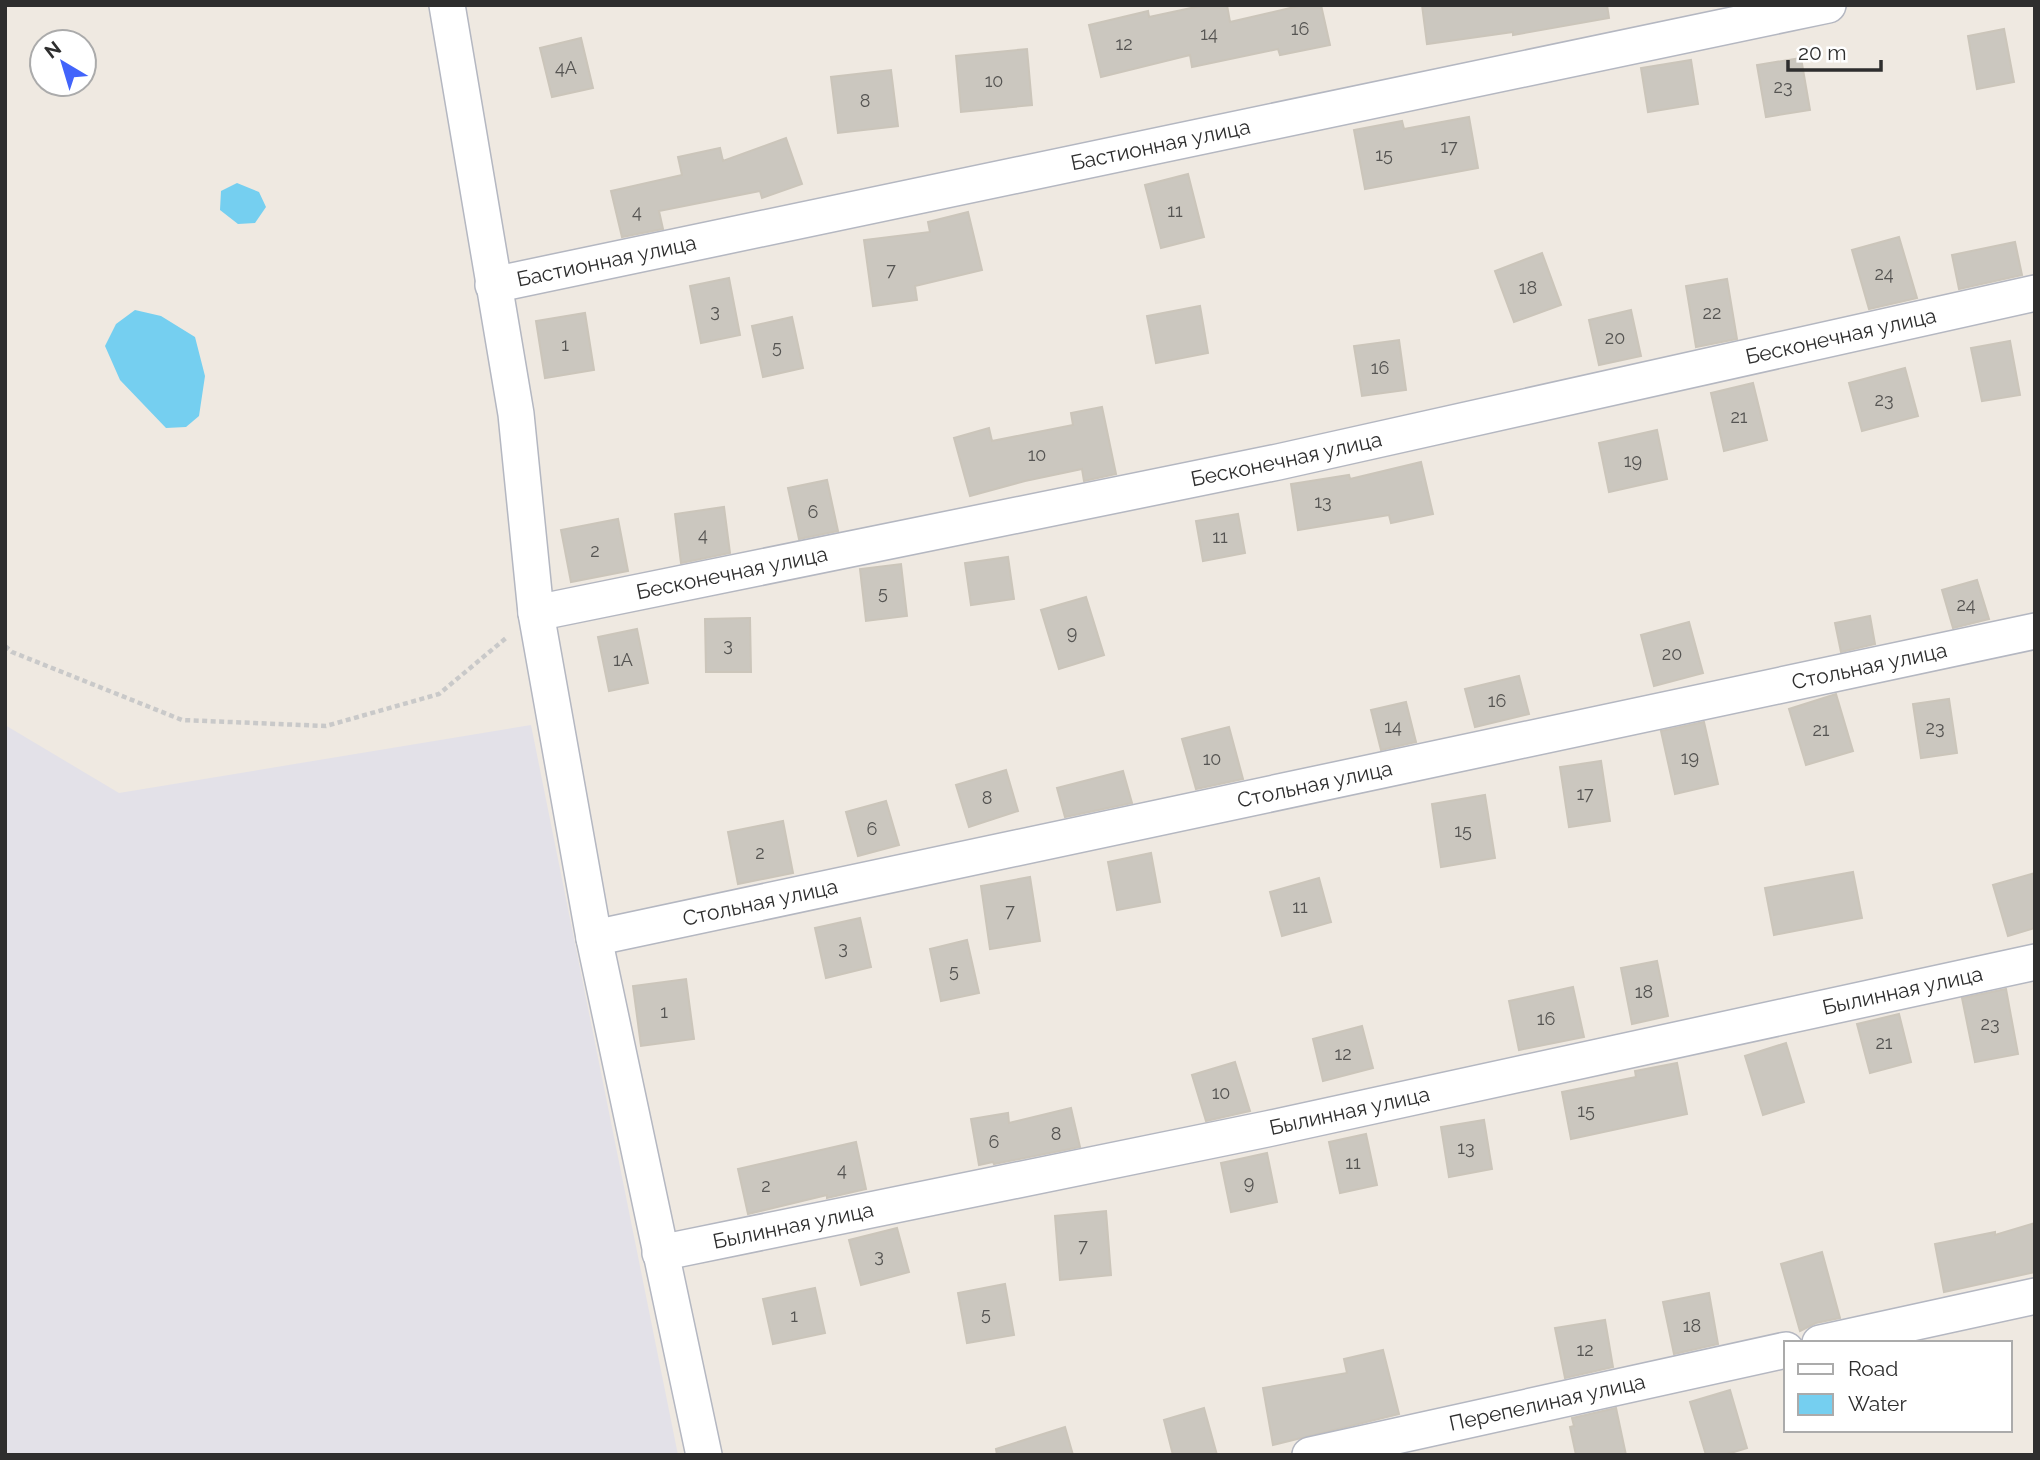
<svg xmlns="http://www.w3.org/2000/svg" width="2040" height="1460" viewBox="0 0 2040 1460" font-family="Raleway,sans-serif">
	<rect width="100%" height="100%" fill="#efe9e1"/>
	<!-- industrial -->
	<path fill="#e3e1e8" d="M5 725 119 793 531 725 678 1455H5Z"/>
	<!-- water -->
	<path fill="#75cff0" d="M237 183 259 192 266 207 255 223 238 224 220 210 221 191Z
		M135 310 161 316 195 337 205 376 199 416 186 427 166 428 120 380 105 346 116 324Z"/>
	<!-- building -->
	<path fill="#cbc7bf" stroke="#cbc5ba" stroke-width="2" d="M1205 5H1227L1230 22 1303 5H1321L1330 45 1280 55 1278 49 1192 67 1190 55 1101 77 1089 25 1148 11 1149 17Z
		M1422 5H1607L1609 18 1513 35V32L1427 44Z
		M2004 29 2014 82 1977 89 1968 36Z
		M581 38 593 88 552 97 540 48Z
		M1027 49 1032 105 961 112 956 56Z
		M1801 58 1810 110 1766 117 1757 65Z
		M1691 60 1698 104 1648 112 1641 68Z
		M891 70 898 126 838 133 831 77Z
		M1469 117 1478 168 1365 189 1354 130 1402 121 1404 129Z
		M786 138 802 184 762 198 760 191 659 211 663 229 622 237 611 191 682 175 678 157 720 148 723 161Z
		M1188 174 1204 237 1161 248 1145 185Z
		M968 212 982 270 915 286 917 300 873 306 864 240 930 232 928 222Z
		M1899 237 1917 298 1869 309 1852 250Z
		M2015 242 2022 275 1959 289 1952 255Z
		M1542 253 1561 305 1514 322 1495 271Z
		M729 278 740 335 701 343 690 286Z
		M1727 279 1737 339 1696 347 1686 286Z
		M1200 306 1208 353 1156 363 1147 316Z
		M1631 310 1641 356 1599 365 1589 320Z
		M585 313 594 370 545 378 536 321Z
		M792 317 803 368 763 377 752 326Z
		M1399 340 1406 390 1362 396 1354 346Z
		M2010 341 2020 395 1982 401 1971 348Z
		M1905 368 1918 416 1862 431 1849 383Z
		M1753 383 1767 440 1724 451 1711 393Z
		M1102 407 1116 474 1084 481 1082 469 1025 481 970 496 954 438 989 428 992 441 1073 425 1071 413Z
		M1657 430 1667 479 1609 492 1599 443Z
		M1421 462 1433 514 1391 523 1389 515 1298 530 1291 484 1349 475 1350 479Z
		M827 480 838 531 799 539 788 488Z
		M724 507 730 553 681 563 675 514Z
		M1238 514 1245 553 1203 561 1196 521Z
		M618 519 628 571 571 582 561 530Z
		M1008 557 1014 599 971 605 965 563Z
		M901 564 907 616 866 621 860 569Z
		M1977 580 1989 619 1953 628 1942 590Z
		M1086 597 1104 655 1059 669 1041 610Z
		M1870 616 1875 644 1841 652 1835 623Z
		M750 618 751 672H706L705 619Z
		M1689 622 1703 673 1654 686 1641 635Z
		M637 629 648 683 609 691 598 637Z
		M1519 676 1529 714 1475 727 1465 689Z
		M1836 694 1853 751 1806 765 1789 709Z
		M1949 699 1957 753 1921 758 1913 704Z
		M1406 702 1416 742 1381 750 1371 710Z
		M1704 722 1718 784 1675 794 1661 731Z
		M1229 727 1243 779 1196 789 1182 739Z
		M1601 761 1610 821 1569 827 1560 767Z
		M1006 770 1018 811 969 827 956 785Z
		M1123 771 1132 803 1065 817 1057 788Z
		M1485 795 1495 858 1441 867 1432 804Z
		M886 801 899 845 858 856 846 812Z
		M783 821 793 873 738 884 728 832Z
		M1151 853 1160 902 1117 910 1108 862Z
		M1853 872 1862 918 1774 935 1765 888Z
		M2035 873V928L2008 936 1993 885Z
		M1030 877 1040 941 990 949 981 886Z
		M1319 878 1331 922 1282 936 1270 892Z
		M860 918 871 967 826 978 815 928Z
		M967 940 979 993 941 1001 930 949Z
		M1657 961 1668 1016 1632 1024 1621 968Z
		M686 979 694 1039 641 1046 633 986Z
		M1573 987 1584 1037 1519 1050 1509 1001Z
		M2006 989 2018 1054 1975 1062 1962 998Z
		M1899 1014 1911 1062 1870 1073 1857 1024Z
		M1362 1026 1373 1068 1323 1081 1313 1039Z
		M1786 1043 1804 1102 1763 1115 1745 1056Z
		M1235 1062 1250 1111 1206 1121 1192 1075Z
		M1677 1063 1687 1114 1571 1139 1562 1092 1636 1077 1635 1071Z
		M1071 1108 1080 1147 994 1164 993 1162 979 1165 971 1119 1008 1113 1009 1123Z
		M1484 1120 1492 1169 1449 1177 1441 1127Z
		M1366 1134 1377 1185 1340 1193 1329 1142Z
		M856 1142 866 1189 827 1198V1195L748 1214 738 1169Z
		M1267 1153 1277 1202 1231 1212 1221 1163Z
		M1106 1211 1111 1275 1060 1280 1055 1216Z
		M2035 1223V1272L1944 1292 1935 1244 1995 1232V1235Z
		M897 1228 909 1272 861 1285 849 1240Z
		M1822 1252 1840 1318 1816 1323 1800 1331 1781 1264Z
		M1005 1284 1014 1335 967 1343 958 1293Z
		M815 1288 825 1333 773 1344 763 1299Z
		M1709 1293 1718 1344 1674 1354 1663 1302Z
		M1605 1320 1613 1367 1565 1378 1555 1328Z
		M1383 1350 1399 1414 1273 1445 1263 1388 1347 1373 1344 1359Z
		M1730 1390 1747 1448 1724 1455H1706L1690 1402Z
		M1204 1408 1217 1455H1173L1164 1420Z
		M1616 1408 1626 1455H1576L1570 1427 1574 1426 1572 1418Z
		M1065 1427 1073 1455H997L996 1449Z"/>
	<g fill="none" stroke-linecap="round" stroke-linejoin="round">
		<!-- minor casing -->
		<g stroke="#b4b7c1" stroke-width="38">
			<g id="minor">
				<path d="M447 5 516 414 536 613 594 938 704 1455"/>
				<path id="s1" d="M493 285 1828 5"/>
				<path id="s2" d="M536 613 1278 462 2035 293"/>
				<path id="s3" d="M594 938 2035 631"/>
				<path id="s4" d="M660 1253 1267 1129 2035 962"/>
				<path d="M1820 1343 2035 1296"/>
				<path id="s5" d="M1310 1455 1786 1350"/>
			</g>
		</g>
		<!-- path -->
		<path stroke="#c9c9c9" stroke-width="4.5" stroke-dasharray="5 3.5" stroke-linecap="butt" d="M5 646 12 652 182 720 326 726 439 694 506 638"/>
		<!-- minor -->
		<use href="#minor" stroke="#fff" stroke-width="35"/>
	</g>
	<g text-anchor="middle" stroke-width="6" stroke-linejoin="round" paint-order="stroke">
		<!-- number labels -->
		<g font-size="18" fill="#555452">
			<text x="1300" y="35">16</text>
			<text x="1209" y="40">14</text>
			<text x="1124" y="50">12</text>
			<text x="566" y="74">4А</text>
			<text x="994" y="87">10</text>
			<text x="1783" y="93">23</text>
			<text x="865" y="107">8</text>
			<text x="1449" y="153">17</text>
			<text x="1384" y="161">15</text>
			<text x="1175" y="217">11</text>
			<text x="637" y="218">4</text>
			<text x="891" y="276">7</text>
			<text x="1884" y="280">24</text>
			<text x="1528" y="294">18</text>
			<text x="715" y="317">3</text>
			<text x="1712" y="319">22</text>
			<text x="1615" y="344">20</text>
			<text x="565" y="351">1</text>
			<text x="777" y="353">5</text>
			<text x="1380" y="374">16</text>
			<text x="1884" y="406">23</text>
			<text x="1739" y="423">21</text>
			<text x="1037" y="461">10</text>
			<text x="1633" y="467">19</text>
			<text x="1323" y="508">13</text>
			<text x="813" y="518">6</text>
			<text x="703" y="541">4</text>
			<text x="1220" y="543">11</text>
			<text x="595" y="557">2</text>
			<text x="883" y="599">5</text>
			<text x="1966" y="611">24</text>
			<text x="1072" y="639">9</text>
			<text x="728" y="651">3</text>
			<text x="1672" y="660">20</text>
			<text x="623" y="666">1А</text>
			<text x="1497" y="707">16</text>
			<text x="1393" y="733">14</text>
			<text x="1935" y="734">23</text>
			<text x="1821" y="736">21</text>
			<text x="1690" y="764">19</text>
			<text x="1212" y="765">10</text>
			<text x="1585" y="800">17</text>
			<text x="987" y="804">8</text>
			<text x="872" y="835">6</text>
			<text x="1463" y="837">15</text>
			<text x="760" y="859">2</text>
			<text x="1300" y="913">11</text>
			<text x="1010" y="917">7</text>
			<text x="843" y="954">3</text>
			<text x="954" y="977">5</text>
			<text x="1644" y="998">18</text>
			<text x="664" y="1018">1</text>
			<text x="1546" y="1025">16</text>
			<text x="1990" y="1030">23</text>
			<text x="1884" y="1049">21</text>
			<text x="1343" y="1060">12</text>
			<text x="1221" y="1099">10</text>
			<text x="1586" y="1117">15</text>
			<text x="1056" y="1140">8</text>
			<text x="994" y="1148">6</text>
			<text x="1466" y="1154">13</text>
			<text x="1353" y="1169">11</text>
			<text x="842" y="1176">4</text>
			<text x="1249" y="1189">9</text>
			<text x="766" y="1192">2</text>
			<text x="1083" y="1252">7</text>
			<text x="879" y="1262">3</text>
			<text x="986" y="1320">5</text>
			<text x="794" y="1322">1</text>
			<text x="1692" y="1332">18</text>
			<text x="1585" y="1356">12</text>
		</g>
		<!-- street labels -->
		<g font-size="21" fill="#2e2e2e" stroke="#fff">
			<text dy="7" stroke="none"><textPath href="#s1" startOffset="682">Бастионная улица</textPath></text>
			<text dy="7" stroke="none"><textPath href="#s1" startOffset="116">Бастионная улица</textPath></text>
			<text dy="7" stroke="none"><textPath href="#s2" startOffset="1334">Бесконечная улица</textPath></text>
			<text dy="7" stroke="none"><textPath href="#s2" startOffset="766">Бесконечная улица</textPath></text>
			<text dy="7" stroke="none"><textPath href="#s2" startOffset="200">Бесконечная улица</textPath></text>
			<text dy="7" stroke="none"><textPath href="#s3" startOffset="1304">Стольная улица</textPath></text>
			<text dy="7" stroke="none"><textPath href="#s3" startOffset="737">Стольная улица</textPath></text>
			<text dy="7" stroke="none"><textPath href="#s3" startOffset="170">Стольная улица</textPath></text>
			<text dy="7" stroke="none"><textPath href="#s4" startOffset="1270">Былинная улица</textPath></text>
			<text dy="7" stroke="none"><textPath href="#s4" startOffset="704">Былинная улица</textPath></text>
			<text dy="7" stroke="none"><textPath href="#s4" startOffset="136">Былинная улица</textPath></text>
			<text dy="7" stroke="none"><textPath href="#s5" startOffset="243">Перепелиная улица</textPath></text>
		</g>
	</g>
	<!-- border -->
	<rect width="2040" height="1460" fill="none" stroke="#2e2e2e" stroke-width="14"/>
	<!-- legend -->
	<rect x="1784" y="1341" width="228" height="91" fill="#ffffff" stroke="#ababab" stroke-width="2"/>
	<rect x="1798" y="1364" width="35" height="10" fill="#ffffff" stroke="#ababab" stroke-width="2"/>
	<text x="1848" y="1376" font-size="21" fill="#2e2e2e">Road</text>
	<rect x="1798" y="1394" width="35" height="21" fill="#75cff0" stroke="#ababab" stroke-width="2"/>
	<text x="1848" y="1411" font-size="21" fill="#2e2e2e">Water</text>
	<!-- north arrow -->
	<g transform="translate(63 63) rotate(322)"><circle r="33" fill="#ffffff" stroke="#ababab" stroke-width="2"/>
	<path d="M0-5L12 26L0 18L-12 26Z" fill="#4264fb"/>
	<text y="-10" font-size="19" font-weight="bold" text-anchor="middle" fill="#2e2e2e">N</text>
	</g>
	<!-- scale -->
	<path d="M1788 60v10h93v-10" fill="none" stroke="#2e2e2e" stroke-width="3.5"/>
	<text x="1798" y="60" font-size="21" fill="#2e2e2e" stroke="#ffffff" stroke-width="5" paint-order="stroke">20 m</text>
</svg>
